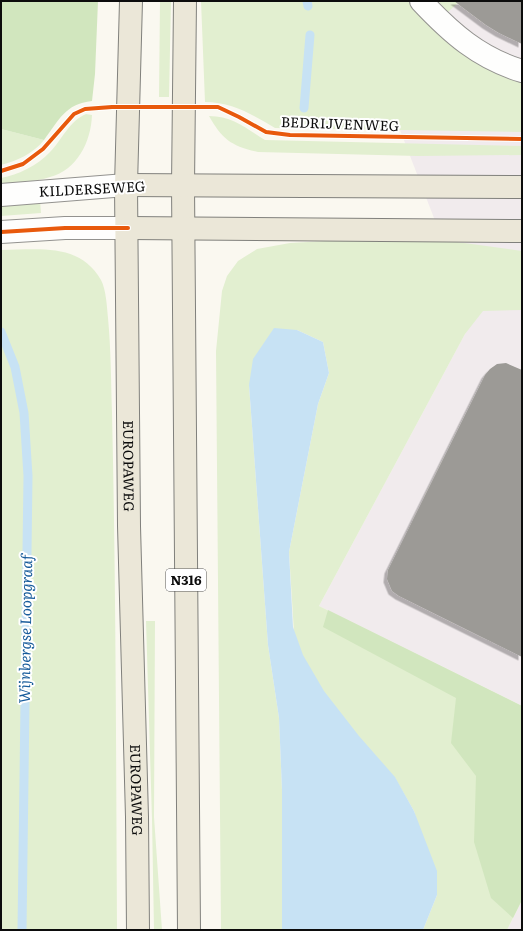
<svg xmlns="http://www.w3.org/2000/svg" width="523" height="931" viewBox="0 0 523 931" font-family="Literata,serif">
	<defs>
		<filter id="shadow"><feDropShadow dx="-3.5" dy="3.5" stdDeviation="0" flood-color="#0004"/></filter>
	</defs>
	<rect width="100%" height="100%" fill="#faf8f0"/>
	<!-- industrial -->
	<path fill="#f1ebed" d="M362 1H522V706L319 606 473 319 361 29Z
		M522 900V930H507Z"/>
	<!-- green -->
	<path fill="#e2efd0" d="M160 1H171L169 97H159Z
		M201 1H410L454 48 515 81 522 83V132L275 128C253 115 232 102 205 102Z
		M438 1H460L448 12Z
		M86 114 92 115C91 142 77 170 50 177 35 182 17 182 1 184V178C18 175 38 165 50 152 62 140 69 121 86 114Z
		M209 116C233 116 245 128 265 140L522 146V155L418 156 258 152C231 146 222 139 209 116Z
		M1 129 44 140C34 153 17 161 1 165Z
		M40 200 41 213 1 216V203Z
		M361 239H435L522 251V310L483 311 465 334 319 606 522 706V900L507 930H423L437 895 414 811 395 778 380 772 300 729 289 552 318 404 329 373 323 342 297 330 249 385 268 645 279 718 282 790V930H221L216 351 222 291 227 276 238 261 257 249 290 243Z
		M1 250C38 250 79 242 101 280 106 289 107 307 108 318 111 350 111 381 112 413 116 585 116 758 117 930H1Z
		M146 621H155L154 817 162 930H154L152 819Z"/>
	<!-- forest -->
	<path fill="#d1e6be" d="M1 1H98L95 74 92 101C65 104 59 120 44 140L1 129Z
		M328 610 522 706V900L513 918 491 898 474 842 476 776 451 743 456 698 323 627Z"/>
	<!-- water -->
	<path fill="#c7e2f4" d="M274 328 297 330 323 342 329 373 318 404 289 552 293 627 303 655 324 691 359 736 395 777 414 811 437 871V895L423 930H282V790L279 718 268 645 249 385 253 359Z"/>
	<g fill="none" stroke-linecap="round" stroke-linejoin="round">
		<!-- stream -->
		<path stroke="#c7e2f4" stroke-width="9" d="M307 1 308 6
			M304 108 310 35
			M1 332 15 367 24 413 28 476 22 930"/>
	</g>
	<!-- building -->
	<path fill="#9c9a96" filter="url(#shadow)" d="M454 1H522V44L499 33 486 25Z
		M506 363 522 370V657L399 596 392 591 387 579 388 570 485 375 490 369 497 364Z"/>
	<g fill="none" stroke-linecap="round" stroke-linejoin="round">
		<!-- minor casing -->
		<g stroke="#93928f" stroke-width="24">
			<path id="minor" d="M421 1C451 33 479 58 522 71
				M1 195 126 185
				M1 232 65 228H128"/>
		</g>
		<!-- major casing -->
		<g stroke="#80807c" stroke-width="24">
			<g id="major">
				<path id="s1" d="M131 1 126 185 129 526 137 817 138 930"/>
				<path d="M185 1 183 185 189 930"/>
				<path d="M126 185 522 187"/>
				<path d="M128 228 522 231"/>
			</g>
		</g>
		<!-- minor -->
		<use href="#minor" stroke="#fefefd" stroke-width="22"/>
		<!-- major -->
		<use href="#major" stroke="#ebe7d8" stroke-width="22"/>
		<!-- cycleway casing -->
		<g stroke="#fff" stroke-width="6">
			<path id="cycleway" d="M1 171 23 164 43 149 74 114 85 109 112 107H218L239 117 266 132 290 135 522 139
				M1 232 65 228H128"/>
		</g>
		<!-- cycleway -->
		<use href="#cycleway" stroke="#e8590c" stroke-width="4"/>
	</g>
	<g text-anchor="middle" stroke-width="4" stroke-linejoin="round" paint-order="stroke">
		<!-- shield labels -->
		<rect fill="#fff" stroke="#555" stroke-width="1" x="166" y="569" width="40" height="22" rx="3"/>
		<g font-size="13" font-weight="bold" fill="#0c0c0c">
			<text x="186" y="585">N316</text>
		</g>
		<!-- street labels -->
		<g font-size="14" fill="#0c0c0c" stroke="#fff">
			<text transform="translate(340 124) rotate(2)" y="5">BEDRIJVENWEG</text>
			<text transform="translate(92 189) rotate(-3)" y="5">KILDERSEWEG</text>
			<text dy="5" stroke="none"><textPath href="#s1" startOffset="465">EUROPAWEG</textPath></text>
			<text dy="5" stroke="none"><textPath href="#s1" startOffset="789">EUROPAWEG</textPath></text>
		</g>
		<!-- water labels -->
		<g font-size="15" font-style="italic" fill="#185c9b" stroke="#fff">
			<text transform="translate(26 629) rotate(-89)" y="5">Wijnbergse Loopgraaf</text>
		</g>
	</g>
	<!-- border -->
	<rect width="523" height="931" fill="none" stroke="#0c0c0c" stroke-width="4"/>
</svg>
